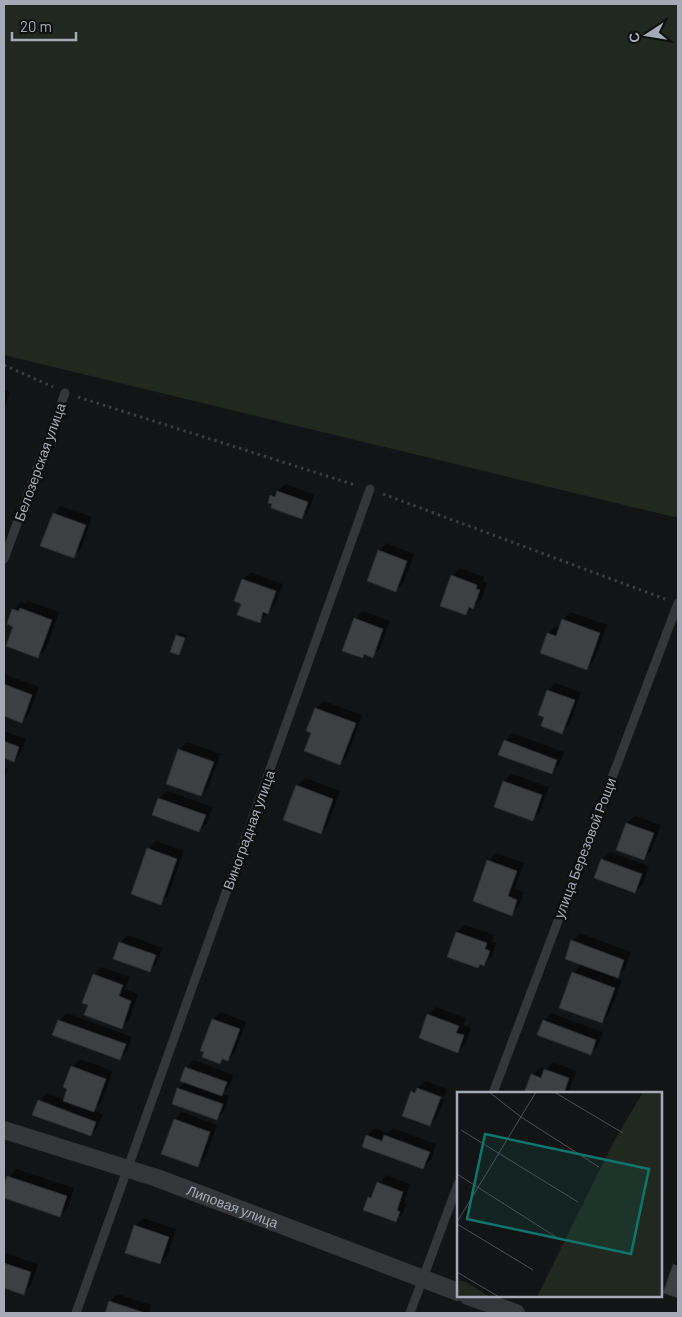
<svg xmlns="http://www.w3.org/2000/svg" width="682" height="1317" viewBox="0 0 682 1317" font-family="Barlow,sans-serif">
	<rect width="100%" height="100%" fill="#131415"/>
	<!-- green -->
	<path fill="#202820" d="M4 4H678V518L4 355Z"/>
	<!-- shadow -->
	<path fill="#0007" d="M4 389 10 392 4 409Z
		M286 484 314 495 309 510 301 518 271 496Z
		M61 506 92 517 81 549 73 557 54 513Z
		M386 543 414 554 404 582 396 590 379 551Z
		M460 568 484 577 483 581 487 583 481 600 466 614 452 576Z
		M251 572 283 584 275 605 259 622 242 603 236 601 243 579Z
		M28 601 59 612 46 649 38 657 15 626 13 610 21 602 26 604Z
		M363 611 390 621 380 648 372 656 366 654 362 657 355 619Z
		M570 612 607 625 594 660 587 668 548 634 556 626 560 628 563 620Z
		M180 632 187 635 178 653 177 636Z
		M4 674 39 687 29 714 22 721 4 715Z
		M556 683 581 692 570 724 562 732 546 716 540 714 548 690Z
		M324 701 362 715 348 755 340 763 312 732 316 708Z
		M4 731 26 739 21 753 14 760 4 757Z
		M512 733 564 752 559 765 551 773 505 741Z
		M187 742 221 754 208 787 201 795 167 783 180 750Z
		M4 768 8 769 4 779Z
		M512 774 549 787 540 812 532 819 496 806 504 781Z
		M305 778 340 791 328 825 320 832 297 786Z
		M167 791 213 807 207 823 199 831 154 814 159 798Z
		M635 816 661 825 651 851 644 859 618 849 627 823Z
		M156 841 184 851 168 896 160 903 149 849Z
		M610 852 649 866 643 884 635 891 602 860Z
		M496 853 524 863 515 889 524 892 519 906 511 914 489 861Z
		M465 925 494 935 492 942 496 943 492 956 484 964 481 963 478 966 449 956 457 932Z
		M580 933 631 952 625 969 616 978 622 980 609 1014 602 1022 573 973 582 964 572 941Z
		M128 935 162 948 157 963 149 971 120 943Z
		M101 967 130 977 125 989 138 994 129 1020 121 1027 90 1004 94 975Z
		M436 1007 466 1018 463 1025 471 1028 466 1043 458 1051 428 1015Z
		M221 1012 246 1022 235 1052 228 1060 224 1058 220 1062 213 1020Z
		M67 1013 132 1037 127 1051 120 1058 54 1034 59 1020Z
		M551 1013 603 1032 598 1046 590 1054 544 1021Z
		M80 1059 113 1071 101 1103 93 1110 103 1114 98 1127 91 1135 39 1101 47 1093 65 1100 72 1067Z
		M194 1060 234 1075 229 1086 222 1094 229 1096 224 1111 216 1119 173 1103 179 1088 186 1081V1068Z
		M553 1062 576 1071 568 1093H526L533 1075 540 1067 546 1069Z
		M426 1081 447 1089 445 1097 419 1088 417 1090 444 1100 437 1117 430 1125 412 1092Z
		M182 1112 217 1125 205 1158 197 1165 175 1120Z
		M375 1128 388 1133 393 1128 436 1144 431 1160 423 1167 367 1136Z
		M16 1169 74 1188 68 1208 60 1216 4 1197 9 1177Z
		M386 1175 410 1184 404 1203 407 1204 403 1213 396 1221 369 1198Z
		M143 1218 176 1229 168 1255 160 1263 135 1226Z
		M6 1253 38 1264 31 1286 23 1293 4 1287V1255Z
		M678 1261V1297L665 1292 674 1265Z
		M118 1294 151 1305 149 1313H106L110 1302Z"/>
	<!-- building -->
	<path fill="#3d3f42" stroke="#2d2e31" d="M277 491 308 502 302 519 271 508 272 504 268 503 270 495 275 497Z
		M53 513 86 525 74 558 40 546Z
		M378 550 407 561 396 592 367 581Z
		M451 575 477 585 476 589 480 590 473 609 469 607 466 615 440 606Z
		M242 579 276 591 268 614 263 612 260 623 237 615 241 604 234 601Z
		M20 608 52 620 38 658 6 646 13 627 7 624 12 609 19 611Z
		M354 618 383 629 373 658 364 654 363 658 342 651Z
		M562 619 600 633 587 670 540 653 547 633 556 636Z
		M176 635 185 638 179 655 170 652Z
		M4 684 32 695 22 723 4 716Z
		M547 690 575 700 562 734 541 726 544 717 538 715Z
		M315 708 356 723 340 765 304 751 311 733 306 731Z
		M504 740 557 760 552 774 498 755Z
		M4 741 19 747 14 762 4 758Z
		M178 749 214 762 201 796 166 784Z
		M503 781 542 795 533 821 494 807Z
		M296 785 333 799 321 834 283 820Z
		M158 798 206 815 199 832 152 815Z
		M626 823 654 833 644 860 616 850Z
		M147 848 177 859 161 905 131 894Z
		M601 859 642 874 635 893 594 878Z
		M487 860 517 871 508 896 517 900 512 916 473 901Z
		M456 932 487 943 485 949 490 951 484 966 480 964 478 968 447 957Z
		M571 940 624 960 618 978 565 959Z
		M119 942 156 955 150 972 113 959Z
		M572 972 615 988 602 1023 559 1008Z
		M93 974 123 985 119 996 131 1001 122 1029 84 1015 88 1005 82 1003Z
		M427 1014 459 1026 456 1033 464 1035 458 1053 419 1038Z
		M212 1019 240 1029 228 1061 222 1059 220 1064 202 1057 204 1052 200 1051Z
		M58 1020 126 1044 120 1060 52 1035Z
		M543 1020 596 1040 591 1055 537 1035Z
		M71 1066 106 1079 94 1112 63 1101 67 1089 63 1087Z
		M185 1067 227 1082 222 1096 180 1081Z
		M544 1069 569 1078 564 1093H524L531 1074 541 1078Z
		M177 1088 223 1104 217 1120 172 1104Z
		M417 1088 441 1097 430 1126 402 1116 411 1091 415 1093Z
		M38 1100 96 1122 91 1136 32 1115Z
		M174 1119 210 1132 198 1167 161 1154Z
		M366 1135 382 1141 384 1135 430 1152 423 1169 362 1147Z
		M7 1176 67 1196 60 1217 4 1198V1187Z
		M377 1182 403 1192 397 1210 400 1212 396 1222 363 1210 368 1197 371 1198Z
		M134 1225 169 1237 160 1264 125 1253Z
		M4 1263 31 1272 24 1295 4 1288Z
		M673 1264 678 1266V1298L663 1293Z
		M109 1301 145 1313H105Z"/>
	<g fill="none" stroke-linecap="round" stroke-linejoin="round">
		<!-- path -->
		<path stroke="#3a3d41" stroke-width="3" stroke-dasharray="2.5 4" stroke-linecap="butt" d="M4 365 53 387
			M78 397 355 485
			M383 494 665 599"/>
		<!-- service -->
		<path stroke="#34363a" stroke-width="9" d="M4 559 65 393
			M493 1093 678 603
			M76 1313 370 489
			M410 1313 458 1184"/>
		<!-- minor -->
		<g stroke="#34363a" stroke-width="18">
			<path id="s1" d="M4 1130 157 1178 458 1292"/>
			<path d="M468 1296 516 1313"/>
		</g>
	</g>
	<g text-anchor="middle" stroke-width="5" stroke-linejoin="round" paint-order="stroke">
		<!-- street labels -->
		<g font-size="14" fill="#a5abb6" stroke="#0f0f10">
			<text transform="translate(40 462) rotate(-70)" y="5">Белозерская улица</text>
			<text transform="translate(249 830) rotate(-70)" y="5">Виноградная улица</text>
			<text transform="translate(585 848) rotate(-69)" y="5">улица Березовой Рощи</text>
			<text dy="5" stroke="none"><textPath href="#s1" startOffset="241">Липовая улица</textPath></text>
		</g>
	</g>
	<!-- overview -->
	<g transform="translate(457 1092)">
		<rect width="205" height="205" fill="#131415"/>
		<path d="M186 0H205V205H80L156 51ZM0 188 9 190 33 205H0Z" fill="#202820"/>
		<path fill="none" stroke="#4d5055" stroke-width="1" d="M32 0 64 25 142 75M97 0 166 41M4 38 121 110M0 82 99 145M0 130 79 0M0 132 76 178M0 180 42 205"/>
		<path fill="#0f766e" fill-opacity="0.15" stroke="#0f766e" stroke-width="2.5" d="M28 42 192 77 174 162 10 127Z"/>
		<rect width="205" height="205" fill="none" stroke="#a5abb6" stroke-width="2.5"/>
	</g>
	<!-- border -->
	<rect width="682" height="1317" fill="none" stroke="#a5abb6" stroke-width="10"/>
	<!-- north arrow -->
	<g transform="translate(647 35) rotate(258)" stroke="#0f0f10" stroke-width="4" paint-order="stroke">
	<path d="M0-4L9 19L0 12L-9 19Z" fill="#a5abb6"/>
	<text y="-8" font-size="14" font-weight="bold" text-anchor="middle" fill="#a5abb6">С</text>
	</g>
	<!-- scale -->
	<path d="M12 32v8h64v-8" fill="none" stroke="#a5abb6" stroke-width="2.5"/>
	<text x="20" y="32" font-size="15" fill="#a5abb6" stroke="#0f0f10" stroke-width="4" paint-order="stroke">20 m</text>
</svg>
